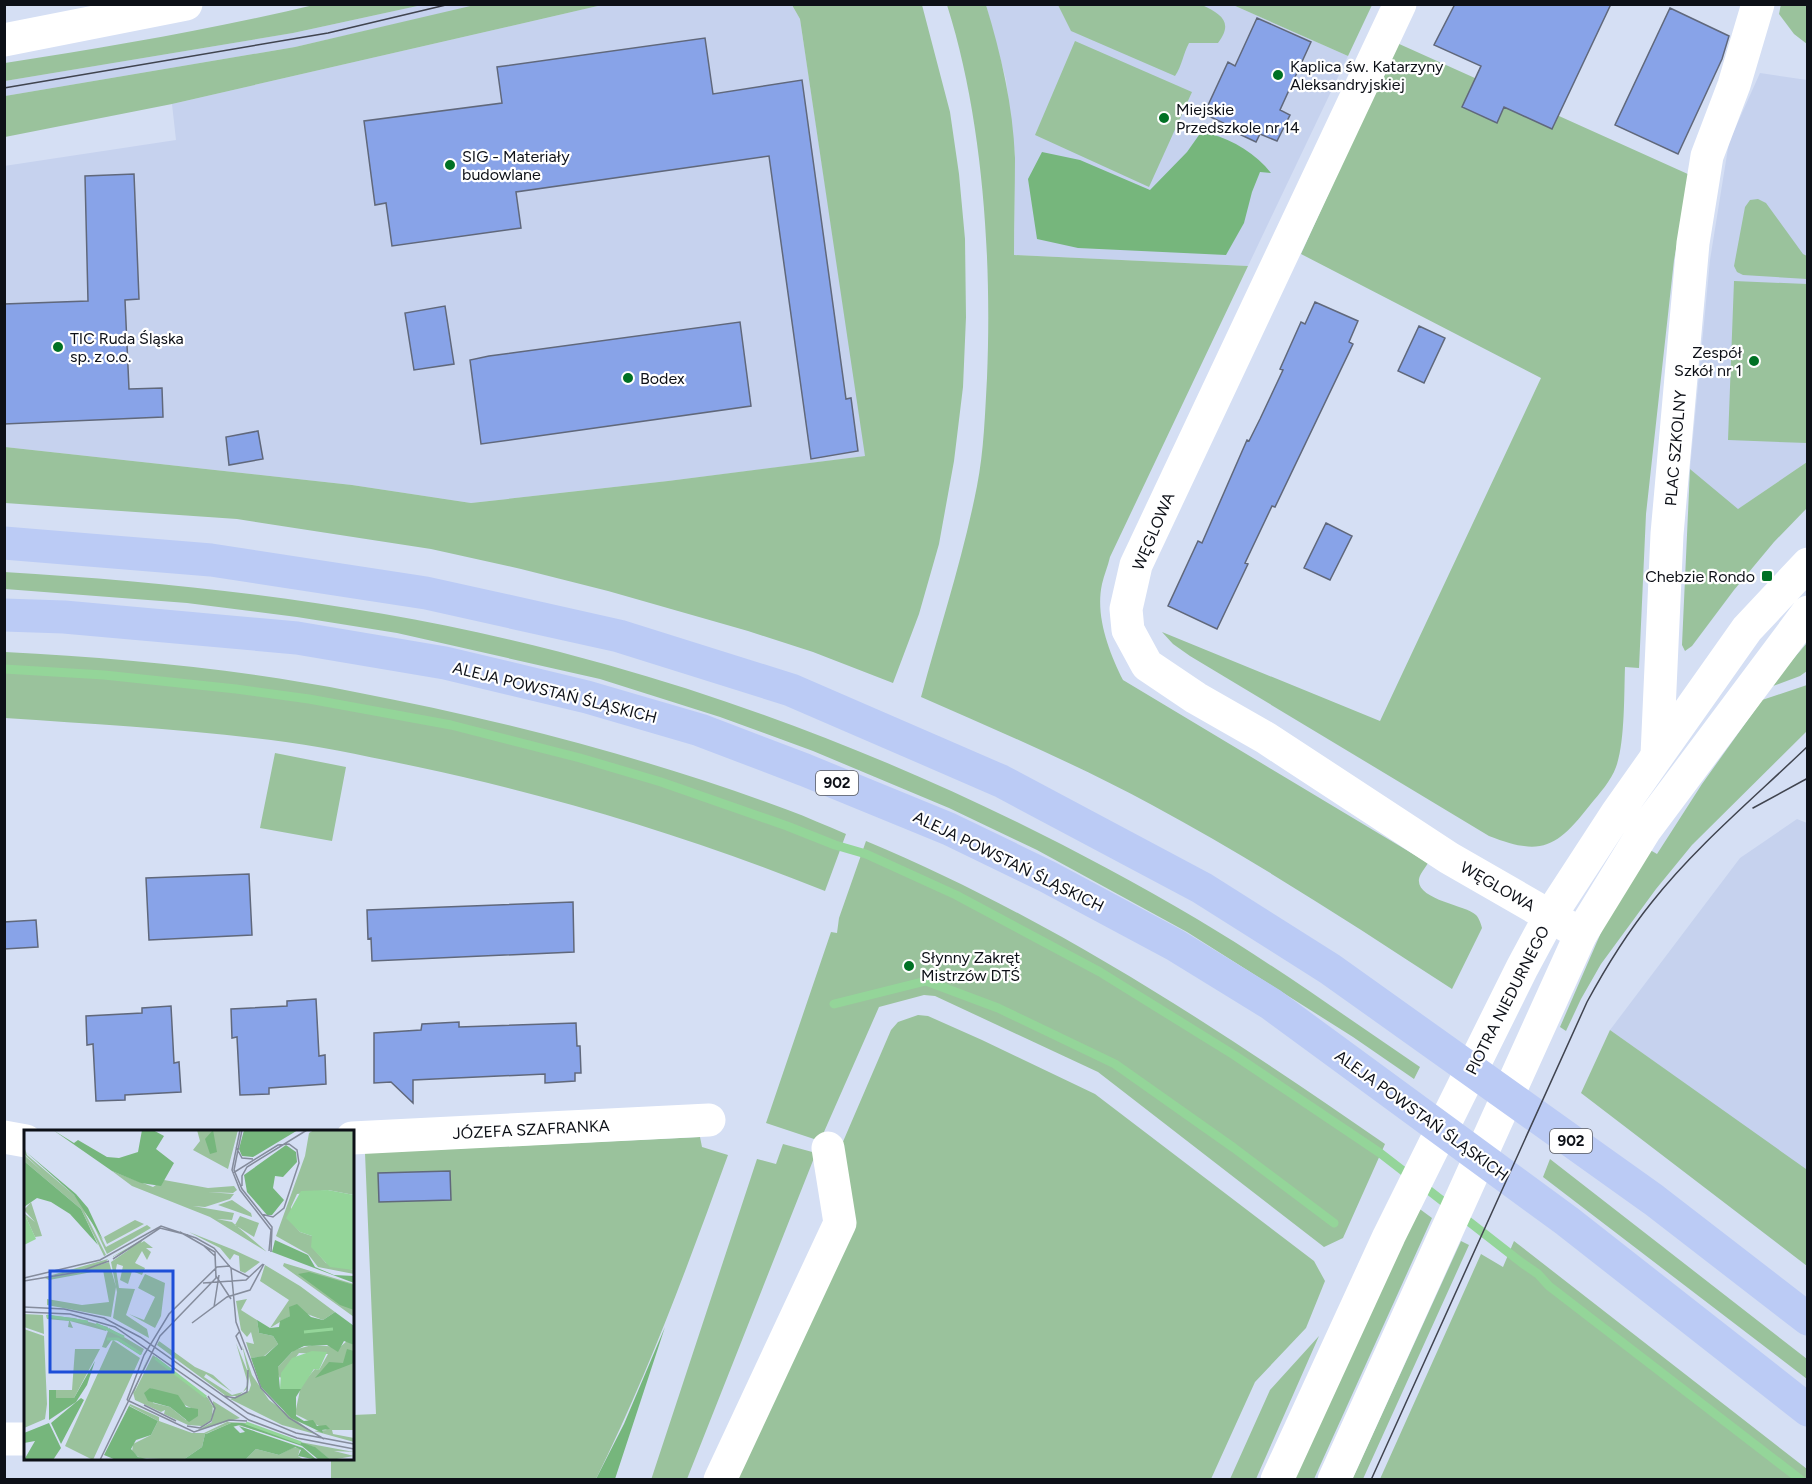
<svg xmlns="http://www.w3.org/2000/svg" width="1812" height="1484" viewBox="0 0 1812 1484" font-family="Figtree,sans-serif">
	<rect width="100%" height="100%" fill="#d5dff4"/>
	<!-- built -->
	<path fill="#c6d2ee" d="M422 5H479L295 47 5 96V81L293 33Z
		M602 5H792L800 19 866 456 668 481 471 503 352 485 5 447 4 166 176 140 172 104Z
		M986 5H1233L1348 56 1248 266 1014 255 1015 156 1006 80Z
		M1760 73 1807 80V462L1737 510 1690 469 1710 260 1729 142Z
		M1797 819 1807 823V1171L1610 1030 1740 858Z"/>
	<!-- green -->
	<path fill="#9ac29c" d="M318 4 422 5 293 33 5 81V63C110 47 214 29 318 4Z
		M479 4 602 5 172 104 5 137V96L295 47Z
		M1781 4 1807 5V44L1794 34 1779 14Z
		M792 5H922L950 112 959 174 965 239 966 317 963 387 954 461 939 544 919 614 893 683 813 652 748 631 608 591 521 569 431 549 237 519 5 503V447L352 485 471 503 668 481 865 456 800 19Z
		M947 5H986C1001 54 1013 106 1015 158 1015 190 1014 223 1014 255L1248 266 1110 557C1108 566 1104 575 1102 584 1095 616 1109 652 1123 680L1428 863C1425 868 1420 874 1419 879 1416 900 1466 905 1476 915 1479 918 1481 924 1482 928L1452 989C1354 925 1256 861 1152 805 1078 765 999 731 921 697 940 627 963 558 977 486 984 451 985 413 987 378 992 259 983 118 947 5Z
		M1058 5H1202C1221 14 1234 22 1218 43H1189C1183 54 1182 66 1175 76L1071 31Z
		M1233 5H1372L1348 56Z
		M1075 41 1192 92 1149 187 1035 135Z
		M1397 43 1690 175 1674 260 1646 514 1639 668 1625 667C1624 694 1625 743 1616 767 1611 781 1599 794 1590 805 1557 847 1542 857 1489 836L1190 656 1173 644 1162 632 1380 721 1541 378 1301 254Z
		M1758 199 1766 203 1803 254 1807 256V279L1743 275 1737 272 1734 266 1745 207 1750 200Z
		M1734 281 1807 284V443L1728 440Z
		M1807 462V508L1774 542 1734 590 1692 646 1685 651 1682 645 1690 469 1738 509Z
		M4 572C207 584 412 609 608 665 814 723 1012 810 1197 919 1273 964 1346 1017 1420 1067L1414 1079 1353 1037 1187 932 1037 850 949 808 813 751 720 717 600 679 397 633 297 617 187 603 5 589Z
		M1807 643V671L1800 676 1773 686 1787 666Z
		M5 652C122 658 240 669 355 692 502 720 648 758 788 810 807 817 827 826 846 834L825 891C693 838 558 797 418 767 370 757 320 746 271 740 183 729 93 724 5 718Z
		M1807 685V731L1692 845 1656 889 1601 964 1581 999 1566 1031 1560 1027 1603 928 1645 847 1657 854 1702 784 1762 700Z
		M275 753 346 767 332 841 260 828Z
		M866 841C1053 919 1219 1029 1385 1144L1343 1238 1324 1247 1098 1072 935 996 924 995 879 1007 820 1141 766 1123 831 932 837 933 839 918Z
		M918 1015 928 1016 982 1040 1095 1094 1314 1261 1325 1281 1306 1328 1255 1382 1211 1479 733 1480 847 1227 839 1151 891 1030 898 1022Z
		M1610 1030 1806 1169 1807 1266 1581 1093Z
		M700 1137 702 1147 728 1155C688 1265 648 1374 596 1479H331V1459L352 1458 353 1415 376 1414 365 1153Z
		M783 1144 816 1153 687 1479 651 1480 757 1159 776 1164Z
		M1550 1159 1807 1359V1379L1543 1177Z
		M1417 1207 1432 1218 1314 1479 1294 1480Z
		M1461 1241 1469 1245 1363 1479 1352 1480Z
		M1514 1241 1807 1469V1479H1380L1481 1254 1503 1267Z
		M1319 1336 1256 1479H1230L1270 1390Z"/>
	<!-- forest -->
	<path fill="#76b67c" d="M1210 134C1234 140 1256 154 1271 173L1260 172 1252 192 1244 223 1226 255 1078 248 1037 239 1028 179 1042 152 1080 160 1150 190 1187 152 1199 135Z
		M665 1327 615 1479H596L624 1424Z"/>
	<g fill="none" stroke-linecap="round" stroke-linejoin="round">
		<!-- stream -->
		<path stroke="#94d599" stroke-width="9" d="M4 669 104 675 236 689 309 699 451 725 580 758 661 782 787 826 835 845 866 854 956 895 1100 972 1234 1055 1380 1153 1411 1177
			M834 1004 926 981 998 1008 1115 1064 1234 1148 1334 1223
			M1422 1185 1522 1263 1538 1274 1549 1286 1801 1480"/>
	</g>
	<!-- building -->
	<path fill="#88a3e8" stroke="#60687b" stroke-width="1.5" d="M1455 4H1611L1552 129 1504 107 1497 123 1462 107 1481 66 1434 45Z
		M1670 8 1729 36 1722 59 1678 154 1615 125Z
		M1257 18 1311 42 1280 110 1290 115 1277 141 1260 134 1256 142 1235 132 1236 129 1204 114 1228 62 1235 66Z
		M705 38 713 94 802 80 846 399 851 398 858 451 811 459 769 156 516 192 521 228 392 246 386 203 375 205 364 121 502 103 497 67Z
		M134 174 139 299 125 300 129 389 162 388 163 417 4 424V304L88 301 85 176Z
		M1315 302 1358 321 1349 342 1353 344 1275 507 1272 506 1245 563 1248 564 1217 629 1168 606 1198 541 1202 543 1247 440 1249 441 1260 419 1283 370 1280 369 1301 322 1305 324Z
		M445 306 454 364 414 370 405 313Z
		M740 322 751 406 481 444 470 360 489 356Z
		M1419 326 1445 338 1424 383 1398 371Z
		M258 431 263 459 229 465 226 437Z
		M1326 523 1352 536 1330 580 1304 568Z
		M249 874 252 935 149 940 146 878Z
		M573 902 574 952 372 961 371 938 368 939 367 910Z
		M36 920 38 947 4 949V922Z
		M316 999 319 1056 325 1055 326 1084 269 1088V1094L240 1095 237 1037 232 1038 231 1009 287 1006V1001Z
		M171 1006 174 1063 179 1062 181 1092 125 1095V1100L96 1101 93 1044 87 1045 86 1016 142 1013V1008Z
		M459 1022V1027L576 1023 577 1046H580L581 1073H575V1081L545 1083V1074L413 1080V1103L391 1082 374 1083V1033L421 1030 422 1024Z
		M450 1171 451 1200 379 1202 378 1173Z"/>
	<g fill="none" stroke-linecap="round" stroke-linejoin="round">
		<!-- minor -->
		<path stroke="#fff" stroke-width="33" d="M1400 4 1136 565 1126 609 1128 630 1147 665 1196 698 1266 738 1449 858 1581 934
			M1657 755 1667 534 1693 243 1707 156 1734 85 1758 4
			M4 1137 26 1141
			M352 1138 709 1120
			M4 1439H26
			M720 1480 840 1223 828 1148"/>
		<!-- secondary -->
		<path stroke="#fff" stroke-width="33" d="M4 40 186 4
			M1277 1480 1389 1236 1522 968 1550 916 1617 813 1747 629 1808 564
			M1334 1480 1581 934 1645 830 1808 612"/>
		<!-- primary -->
		<path stroke="#bbcbf5" stroke-width="33" d="M4 543 211 560 426 593 619 636 791 690 1001 781 1202 888 1330 969 1654 1200 1808 1319
			M4 615 64 617 297 638 445 663 587 697 700 730 805 770 949 829 1048 877 1175 945 1271 1004 1567 1221 1808 1410"/>
		<!-- tram -->
		<path stroke="#40444f" stroke-width="1.5" d="M4 88 328 33 450 4
			M1753 808 1808 778
			M1371 1480 1587 1002C1606 967 1627 933 1652 902 1696 846 1756 796 1808 746"/>
	</g>
	<!-- markers -->
	<g fill="#007124" stroke="#fff" stroke-width="2">
		<circle cx="1278" cy="75" r="6"/>
		<circle cx="1164" cy="118" r="6"/>
		<circle cx="450" cy="165" r="6"/>
		<circle cx="58" cy="347" r="6"/>
		<circle cx="1754" cy="361" r="6"/>
		<circle cx="628" cy="378" r="6"/>
		<rect x="1761" y="570" width="12" height="12" rx="3"/>
		<circle cx="909" cy="966" r="6"/>
	</g>
	<g text-anchor="middle" stroke-width="4.5" stroke-linejoin="round" paint-order="stroke">
		<!-- shield labels -->
		<g fill="#fff" stroke="#56585d" stroke-width="1.5">
			<rect x="816" y="771" width="42" height="24" rx="4.5"/>
			<rect x="1550" y="1129" width="42" height="24" rx="4.5"/>
		</g>
		<g font-size="15" font-weight="bold" fill="#0d1017">
			<text x="837" y="788">902</text>
			<text x="1571" y="1146">902</text>
		</g>
		<!-- poi labels -->
		<g font-size="16" fill="#0d1017" stroke="#fff" text-anchor="start">
			<text x="1290" y="72">Kaplica św. Katarzyny<tspan x="1290" dy="18">Aleksandryjskiej</tspan></text>
			<text x="1176" y="115">Miejskie<tspan x="1176" dy="18">Przedszkole nr 14</tspan></text>
			<text x="462" y="162">SIG - Materiały<tspan x="462" dy="18">budowlane</tspan></text>
			<text x="70" y="344">TIC Ruda Śląska<tspan x="70" dy="18">sp. z o.o.</tspan></text>
			<text x="1742" y="358" text-anchor="end">Zespół<tspan x="1742" dy="18">Szkół nr 1</tspan></text>
			<text x="640" y="384">Bodex</text>
			<text x="1755" y="582" text-anchor="end">Chebzie Rondo</text>
			<text x="921" y="963">Słynny Zakręt<tspan x="921" dy="18">Mistrzów DTŚ</tspan></text>
		</g>
		<!-- street labels -->
		<g font-size="16" fill="#0d1017" stroke="#fff">
			<text transform="translate(1675 448) rotate(-85)" y="6">PLAC SZKOLNY</text>
			<text transform="translate(1153 531) rotate(-67)" y="6">WĘGLOWA</text>
			<text transform="translate(555 692) rotate(14)" y="6">ALEJA POWSTAŃ ŚLĄSKICH</text>
			<text transform="translate(1009 861) rotate(26)" y="6">ALEJA POWSTAŃ ŚLĄSKICH</text>
			<text transform="translate(1498 886) rotate(30)" y="6">WĘGLOWA</text>
			<text transform="translate(1507 1000) rotate(-63)" y="6">PIOTRA NIEDURNEGO</text>
			<text transform="translate(1422 1115) rotate(36)" y="6">ALEJA POWSTAŃ ŚLĄSKICH</text>
			<text transform="translate(531 1129) rotate(-3)" y="6">JÓZEFA SZAFRANKA</text>
		</g>
	</g>
	<!-- overview -->
	<g transform="translate(24 1130)">
		<rect width="330" height="330" fill="#d5dff4"/>
		<path d="M173 0H214L204 39 169 20 176 11ZM290 0H328L330 4V65L304 60 273 64 267 77 268 93 276 102 288 106 289 118 302 133 330 140V144L294 137 284 124 252 106 281 26 285 3ZM0 16 3 25 50 65 67 87 82 117 123 95 127 98 83 124 68 92 60 81 82 125 80 126 57 79 0 31V25L18 41 0 24ZM88 41 129 57 140 50 184 58 210 56 213 60 209 63 184 62 210 64 206 69 181 77 169 76 210 83 208 90 193 89 208 92 243 122 186 87 108 56ZM208 70 227 83 228 87 194 75ZM7 72 18 106 11 107 0 83 11 92 0 80ZM216 86 235 93 230 107 211 95ZM111 90 120 94 83 114 80 107ZM165 102 210 120 236 132 221 143 216 141 215 126 210 124 206 130 196 118ZM119 109 117 113 120 111 129 118H122L127 122 123 130 118 121 111 133 121 138 118 145 108 141 104 154 96 150 99 136 93 134 92 139 95 158 111 159 102 185 123 199 125 208 89 188 93 162 87 132 106 119 88 127ZM84 129 81 133 53 142 85 132 92 157 87 187 23 175V169L58 175 85 172 79 140 25 150 21 148 51 142 21 147ZM260 133 330 154V187L259 136ZM241 135 276 156 311 182 299 190 283 184 266 186 246 198 265 170 236 151ZM121 144 141 153 137 186 131 198 105 184 120 190 131 167 114 158ZM223 169 217 180 233 190 235 203 249 206 254 214 239 227 227 228 222 212 230 214 227 202 223 207 217 200 212 171ZM0 184 19 185 20 204 0 197ZM22 185 50 188 84 197 82 201 46 191 49 198 44 197 45 191 23 189ZM85 198 120 219 117 225 89 208 82 218 78 217ZM0 199 20 206 23 274 21 289 0 298ZM89 210 116 228 69 330 41 316ZM135 211 171 237 189 245 208 262 182 244 180 247 208 265 219 262 224 254 212 213 225 245 224 258 214 266H202L133 215ZM323 211 330 215V300H308L309 304 330 308V312L290 301 303 300 271 284 277 255 291 239 295 240 304 224 275 223 256 248 253 243 254 237 270 220 288 215 316 217ZM218 215 228 245 245 270 291 304 258 295 206 269 225 261 227 255ZM51 219H76L50 268H32V260H48ZM125 225 110 263 129 225 184 268 190 279 187 290 178 296 164 295 140 284 141 280 137 282 111 270 109 262ZM126 258 169 279 162 290 146 277 129 273ZM189 271 216 288 172 301 188 292ZM106 274 135 287V291L168 303H180L203 292 224 293 276 312 330 322 310 321 330 326 307 330 290 317 207 293 181 304 178 317 159 330 116 328 108 322 109 314 127 305 134 291 106 276 99 289ZM270 317 276 319 274 326 280 330H221L232 319 255 325Z" fill="#9ac29c" fill-rule="evenodd"/>
		<path d="M29 0 50 13 54 10 83 27 95 28 114 22 118 0H129L140 6 132 19 150 33 137 56 117 53 88 41ZM189 0 193 22 186 24 181 9ZM220 0H274L229 27 218 26 215 19ZM262 15 272 22 273 32 259 47 251 46 249 58 260 70 248 85H243L223 62 220 45ZM1 21 52 64 64 78 79 110 50 65ZM0 31 57 79 74 115 46 84 27 72 13 68 0 77ZM251 110 284 125 291 137 310 145 330 146V153L248 122ZM285 142 330 155V180L316 175 274 144ZM273 174 287 187 299 190 311 182 330 196V215L320 211 314 222 303 215 280 216 268 222 254 237 256 259H277L272 267V286L280 291 289 290 293 296 302 295 306 299 298 300 299 303 267 288 237 257 227 228 241 226 254 214 249 206 235 203 233 190 246 198 255 197 256 191 266 186 265 177ZM323 219 330 221V233L291 248 305 232 319 233ZM71 231 63 255 52 272 25 290V260H32V268H50ZM126 258 154 265 162 277 174 279V286L165 292 146 277 124 271 120 263ZM57 268 60 270 37 314 27 293ZM105 276 134 291 127 305 112 310 107 319 114 327 127 330H92L80 325ZM25 293 37 318 29 330H0L11 311 0 313V303ZM207 293H218L291 317 307 330H295L278 316 216 295 184 303ZM209 296 216 303 221 302 215 296 279 318 293 330 274 326 277 320 271 317 255 325 232 319 221 330H159L178 317 181 304Z" fill="#76b67c"/>
		<path d="M304 60 330 65V140L306 137 287 117 288 106 276 102 262 88 277 61ZM0 83 12 109 0 115ZM288 221 303 222 295 240 290 239 277 259H256L257 243 268 228Z" fill="#94d599"/>
		<path fill="none" stroke="#94d599" stroke-width="3" d="M23 186 64 192M72 194 100 207M280 202 309 199M83 209H94L117 224M131 228 182 267M222 293 277 313"/>
		<path fill="none" stroke="#858c9c" stroke-width="1.5" d="M216 0 208 40 216 60 247 100 245 121M218 0 210 40 218 59 248 97 247 122M212 17 218 28 229 29M209 43 254 15 265 14 273 20 275 33 260 78 249 87 237 84M218 56V46L223 37 283 0M180 116 191 126 192 146 207 169M89 129 136 98 164 105M207 138 225 147M0 148 76 130 137 96 172 108 190 118 207 138 212 192 237 258 265 288 300 309M0 151 54 142 85 131M179 153 222 150 239 134M0 177 40 179 80 188 116 207 224 283 272 303 330 314M190 177 195 145M0 182 46 184 91 197 225 290 273 308 330 319M168 193 203 167 226 160 240 134M216 201 212 206 218 220M200 266 211 268 223 262 224 240M103 270 120 225 145 184 193 137 206 136M103 270 170 302 205 290 223 291M120 275 152 291M163 296 176 298 187 291 191 278 184 266M76 330 136 206 192 148 191 122 156 102"/>
		<path fill="#1d4ed8" fill-opacity="0.15" stroke="#1d4ed8" stroke-width="3" d="M26 141H149V242H26Z"/>
		<rect width="330" height="330" fill="none" stroke="#0d1017" stroke-width="3"/>
	</g>
	<!-- border -->
	<rect width="1812" height="1484" fill="none" stroke="#0d1017" stroke-width="12"/>
</svg>
